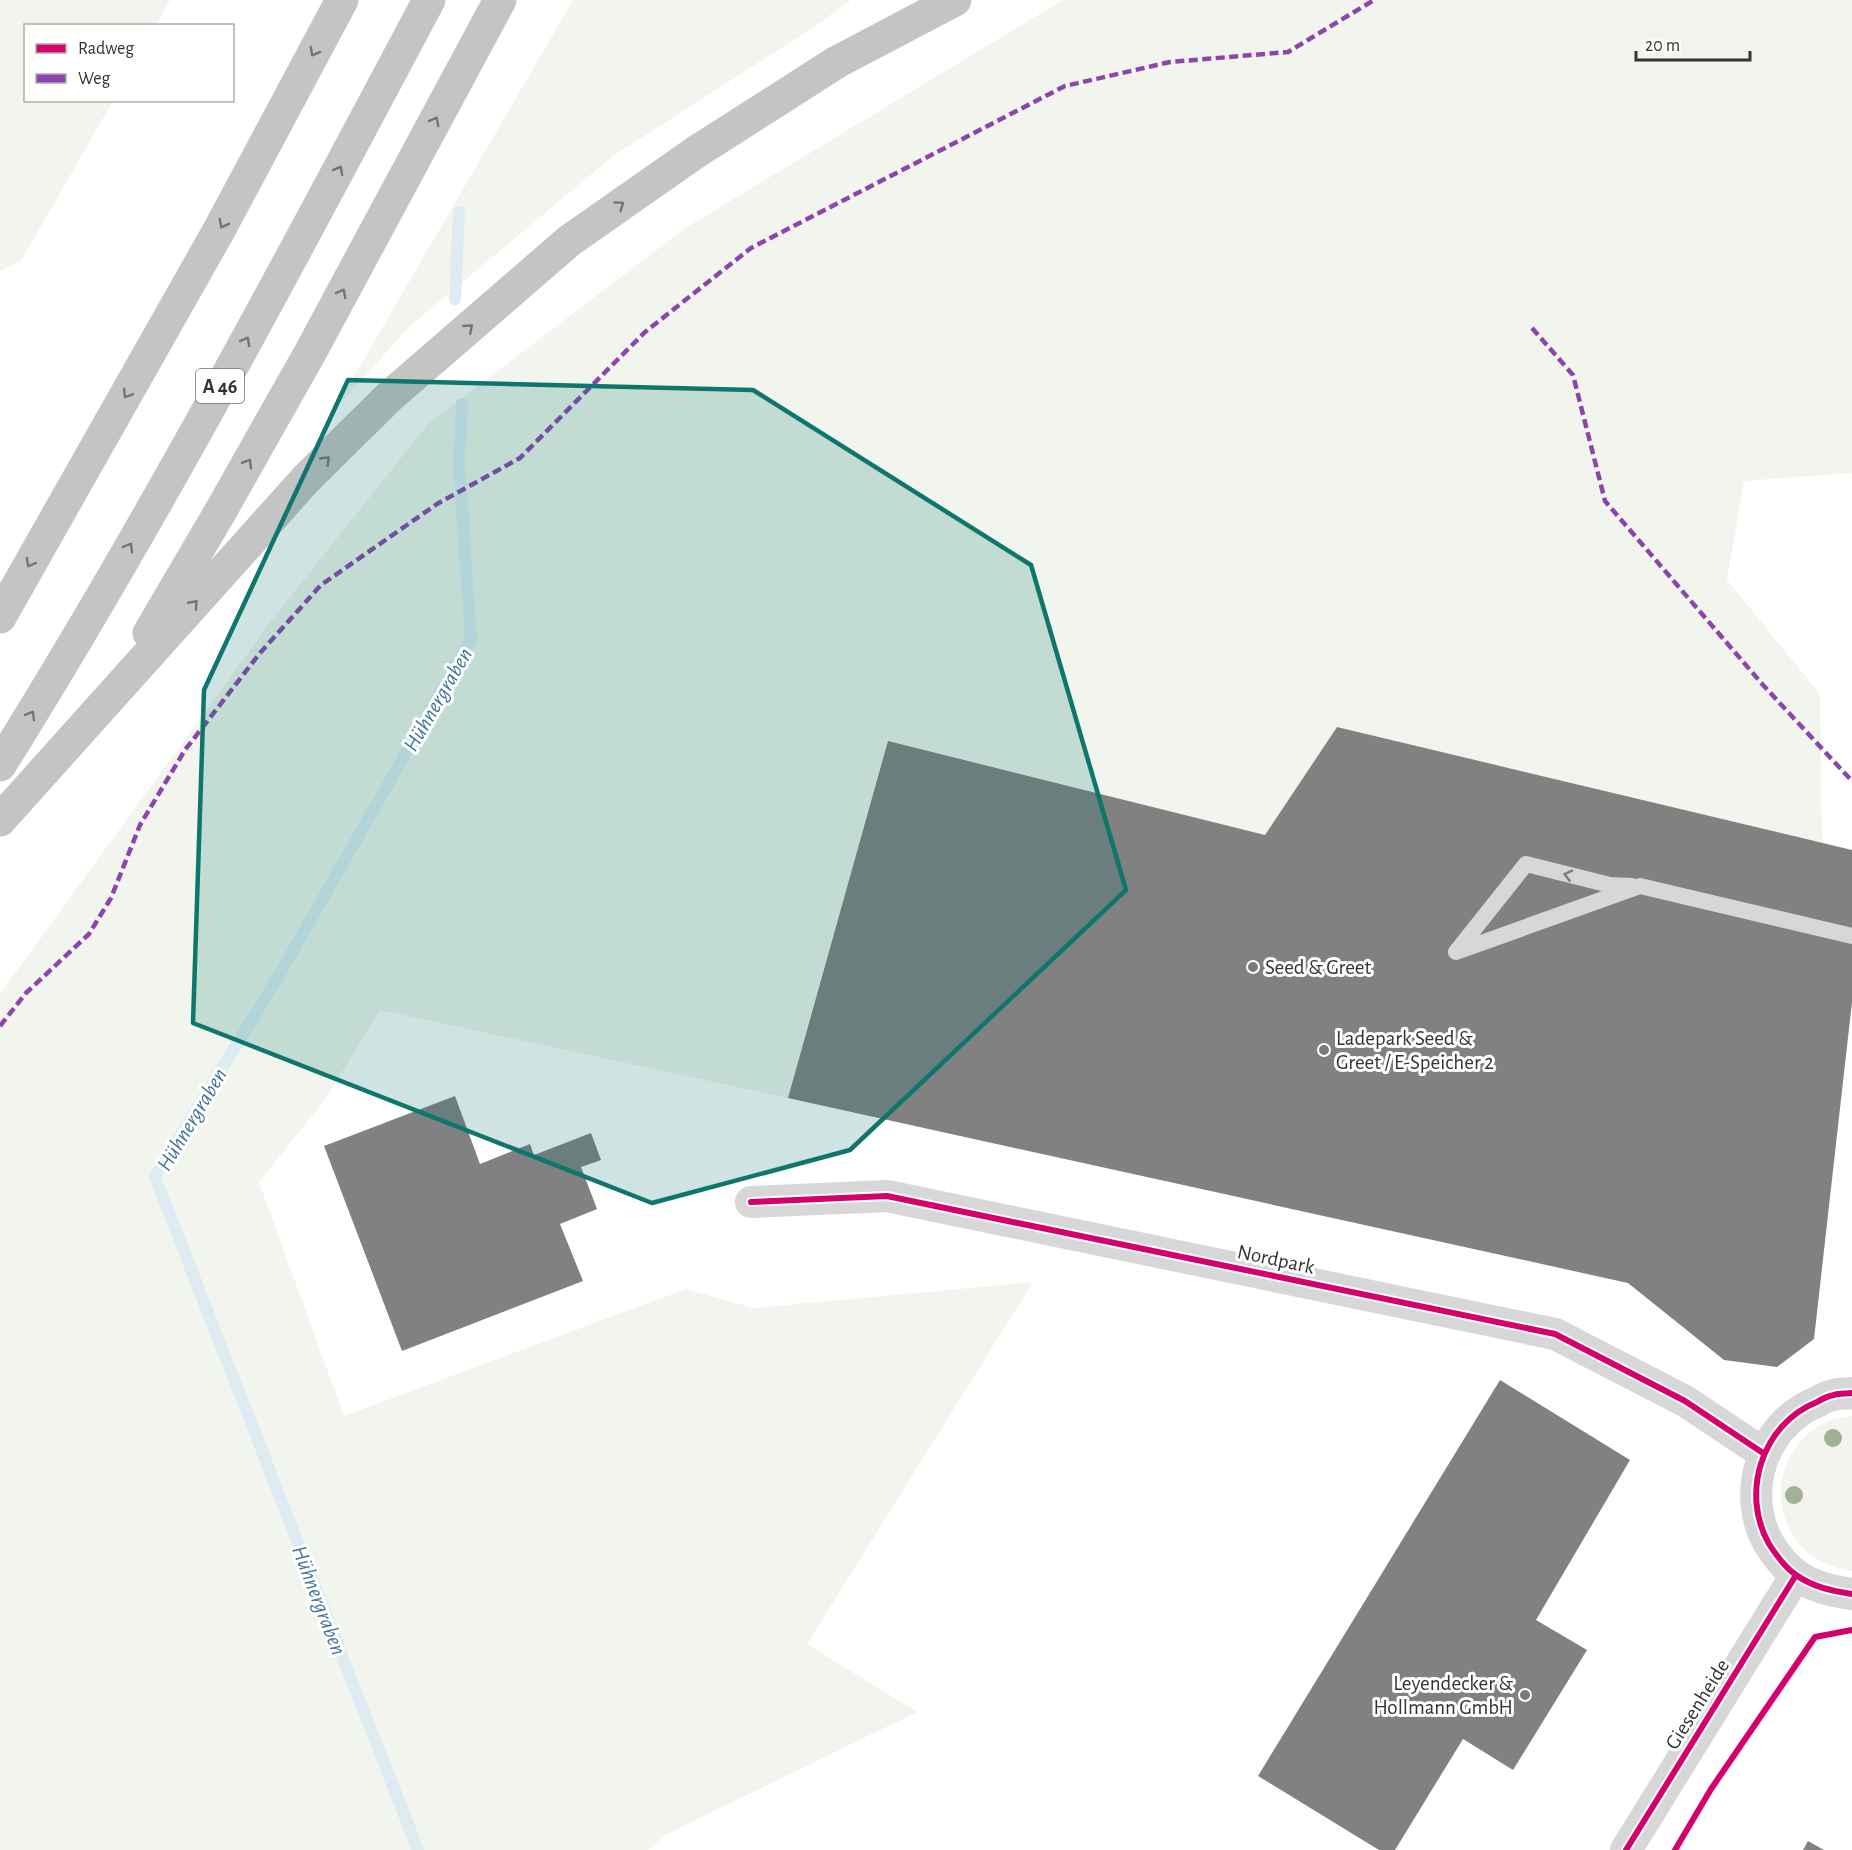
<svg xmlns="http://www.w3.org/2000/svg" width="1852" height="1850" viewBox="0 0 1852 1850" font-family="'Alegreya Sans',sans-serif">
	<rect width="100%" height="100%" fill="#fff"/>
	<!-- green -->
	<path fill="#f1f5ed" d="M0 0H170L156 25 26 26V100L113 101 21 261 0 271Z
		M573 0H851L814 27 613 156 409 327 335 409Z
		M1063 0H1852V473L1744 481 1727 580 1820 694 1822 843 1337 727 1265 835 888 742 788 1098 380 1010 324 1101 259 1182 344 1416 686 1289 753 1308 1033 1282 807 1644 917 1712 667 1834 648 1850H0V994L271 621 428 424 684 229Z
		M1852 1416V1571H1848C1832 1566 1815 1561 1803 1548 1765 1509 1778 1442 1829 1421 1836 1418 1845 1417 1852 1416Z"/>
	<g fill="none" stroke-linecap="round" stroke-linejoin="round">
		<!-- stream -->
		<path stroke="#ddebf3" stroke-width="12" d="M455 299 459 212
			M418 1850 155 1177 275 982 471 639 459 463 462 404"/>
	</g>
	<!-- building -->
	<path fill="#818181" d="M1337 727 1852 850V1002L1814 1339 1777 1367 1724 1360 1628 1283 788 1098 888 741 1265 835Z
		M455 1096 480 1164 530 1144 534 1155 591 1133 601 1160 581 1167 597 1209 560 1224 583 1281 402 1351 324 1146Z
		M1500 1380 1630 1460 1536 1620 1587 1650 1513 1770 1463 1739 1395 1850H1379L1258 1776Z
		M1808 1841 1824 1850H1803Z"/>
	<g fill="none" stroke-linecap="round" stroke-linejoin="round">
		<!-- service -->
		<path stroke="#d7d7d7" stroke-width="16" d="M1456 952 1640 886 1852 936
			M1456 952 1526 864 1610 885 1632 886"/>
		<!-- minor -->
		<path stroke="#d7d7d7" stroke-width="32" d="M751 1202 887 1196 1555 1334 1685 1401 1763 1453
			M1852 1393C1846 1394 1839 1393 1834 1395 1828 1396 1822 1399 1817 1402 1762 1424 1740 1493 1769 1544 1776 1555 1785 1567 1796 1575 1813 1587 1832 1591 1852 1594
			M1626 1850 1796 1575"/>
		<!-- motorway -->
		<path stroke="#c4c4c4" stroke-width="33" d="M0 617 218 232 342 0
			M149 633 219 514 310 353 500 0
			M0 765C155 517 292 258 429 0
			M0 820 306 479 389 397 569 241 696 152 837 62 955 0"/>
		<!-- quiet -->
		<path stroke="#8e44ad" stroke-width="4.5" stroke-dasharray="9 4.5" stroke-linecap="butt" d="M1532 328 1573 375 1605 501 1763 685 1852 781
			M0 1026 26 993 89 934 111 898 140 825 185 750 260 653 321 585 437 504 520 458 645 332 751 248 1065 86 1170 62 1288 52 1374 0"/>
		<!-- cycleway casing -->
		<g stroke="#fff" stroke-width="10">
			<path id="cycleway" d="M751 1202 887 1196 1555 1334 1685 1401 1763 1453
				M1852 1393C1846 1394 1839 1393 1834 1395 1828 1396 1822 1399 1817 1402 1762 1424 1740 1493 1769 1544 1776 1555 1785 1567 1796 1575 1813 1587 1832 1591 1852 1594
				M1626 1850 1796 1575
				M1675 1850 1711 1789 1815 1637 1852 1630"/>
		</g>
		<!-- cycleway -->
		<use href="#cycleway" stroke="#d6006c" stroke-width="6"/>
	</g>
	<!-- trees -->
	<g fill="#a2b095">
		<circle cx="1833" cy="1438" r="9"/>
		<circle cx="1794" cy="1495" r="9"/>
	</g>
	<!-- one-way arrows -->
	<defs><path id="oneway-chevron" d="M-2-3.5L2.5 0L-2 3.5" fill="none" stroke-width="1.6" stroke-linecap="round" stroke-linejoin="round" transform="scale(1.5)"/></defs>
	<g stroke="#747474">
		<use href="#oneway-chevron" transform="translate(314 52) rotate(118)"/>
		<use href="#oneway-chevron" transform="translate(435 121) rotate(-62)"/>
		<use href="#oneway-chevron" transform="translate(339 170) rotate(-62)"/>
		<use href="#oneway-chevron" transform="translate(620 205) rotate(-35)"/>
		<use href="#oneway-chevron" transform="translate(223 224) rotate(118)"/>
		<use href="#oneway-chevron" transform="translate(342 293) rotate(-62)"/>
		<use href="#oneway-chevron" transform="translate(469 328) rotate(-41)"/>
		<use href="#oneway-chevron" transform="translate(246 341) rotate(-61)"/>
		<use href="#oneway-chevron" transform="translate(127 394) rotate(120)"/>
		<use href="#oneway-chevron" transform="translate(326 460) rotate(-45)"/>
		<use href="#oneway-chevron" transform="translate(248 463) rotate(-60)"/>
		<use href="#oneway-chevron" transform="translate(129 547) rotate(-60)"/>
		<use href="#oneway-chevron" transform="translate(30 563) rotate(119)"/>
		<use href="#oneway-chevron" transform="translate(194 604) rotate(-48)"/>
		<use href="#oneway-chevron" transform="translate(31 715) rotate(-60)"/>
	</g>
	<use stroke="#7d7d7d" href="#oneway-chevron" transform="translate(1568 875) rotate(-166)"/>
	<!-- marked area -->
	<path fill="#0f766e" fill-opacity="0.2" stroke="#0f766e" stroke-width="4.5" stroke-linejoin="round" d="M348 380 753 390 1031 565 1126 890 850 1150 652 1203 193 1023 204 690Z"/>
	<!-- markers -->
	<g fill="#7a7a7a" stroke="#fff" stroke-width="2">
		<circle cx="1253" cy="967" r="6"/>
		<circle cx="1324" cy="1050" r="6"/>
		<circle cx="1525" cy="1695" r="6"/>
	</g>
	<g text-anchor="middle" stroke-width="6" stroke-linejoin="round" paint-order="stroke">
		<!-- shield labels -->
		<rect fill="#fff" stroke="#707070" stroke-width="1.5" x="196" y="369" width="48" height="34" rx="4.5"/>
		<g font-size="20" font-weight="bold" fill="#333">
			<text x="220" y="393">A 46</text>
		</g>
		<!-- poi labels -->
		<g font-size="21" fill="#333" stroke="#fff" text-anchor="start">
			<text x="1265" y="974">Seed &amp; Greet</text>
			<text x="1336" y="1045">Ladepark Seed &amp;<tspan x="1336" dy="24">Greet / E-Speicher 2</tspan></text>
			<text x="1513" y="1690" text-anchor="end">Leyendecker &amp;<tspan x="1513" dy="24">Hollmann GmbH</tspan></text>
		</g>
		<!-- street labels -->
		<g font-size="21" fill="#333" stroke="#fff">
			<text transform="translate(1276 1259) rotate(12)" y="7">Nordpark</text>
			<text transform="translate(1697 1704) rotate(-58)" y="7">Giesenheide</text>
		</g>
		<!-- water labels -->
		<g font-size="22" font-style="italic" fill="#3f7597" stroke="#fff">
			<text transform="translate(437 699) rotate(-60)" y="8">Hühnergraben</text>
			<text transform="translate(191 1119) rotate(-59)" y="8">Hühnergraben</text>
			<text transform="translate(320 1600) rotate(69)" y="8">Hühnergraben</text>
		</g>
	</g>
	<!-- legend -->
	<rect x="24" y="24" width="210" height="78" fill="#ffffff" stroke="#adadad" stroke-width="1.5"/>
	<rect x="36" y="44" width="30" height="9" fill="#d6006c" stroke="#adadad" stroke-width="1.5"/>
	<text x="78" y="54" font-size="18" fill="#333333">Radweg</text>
	<rect x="36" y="74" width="30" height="9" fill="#8e44ad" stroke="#adadad" stroke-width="1.5"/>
	<text x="78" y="84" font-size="18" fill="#333333">Weg</text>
	<!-- scale -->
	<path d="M1636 51v9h114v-9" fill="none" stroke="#333333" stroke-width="3"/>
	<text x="1645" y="51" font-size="18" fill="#333333" stroke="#ffffff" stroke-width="4.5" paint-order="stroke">20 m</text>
</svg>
